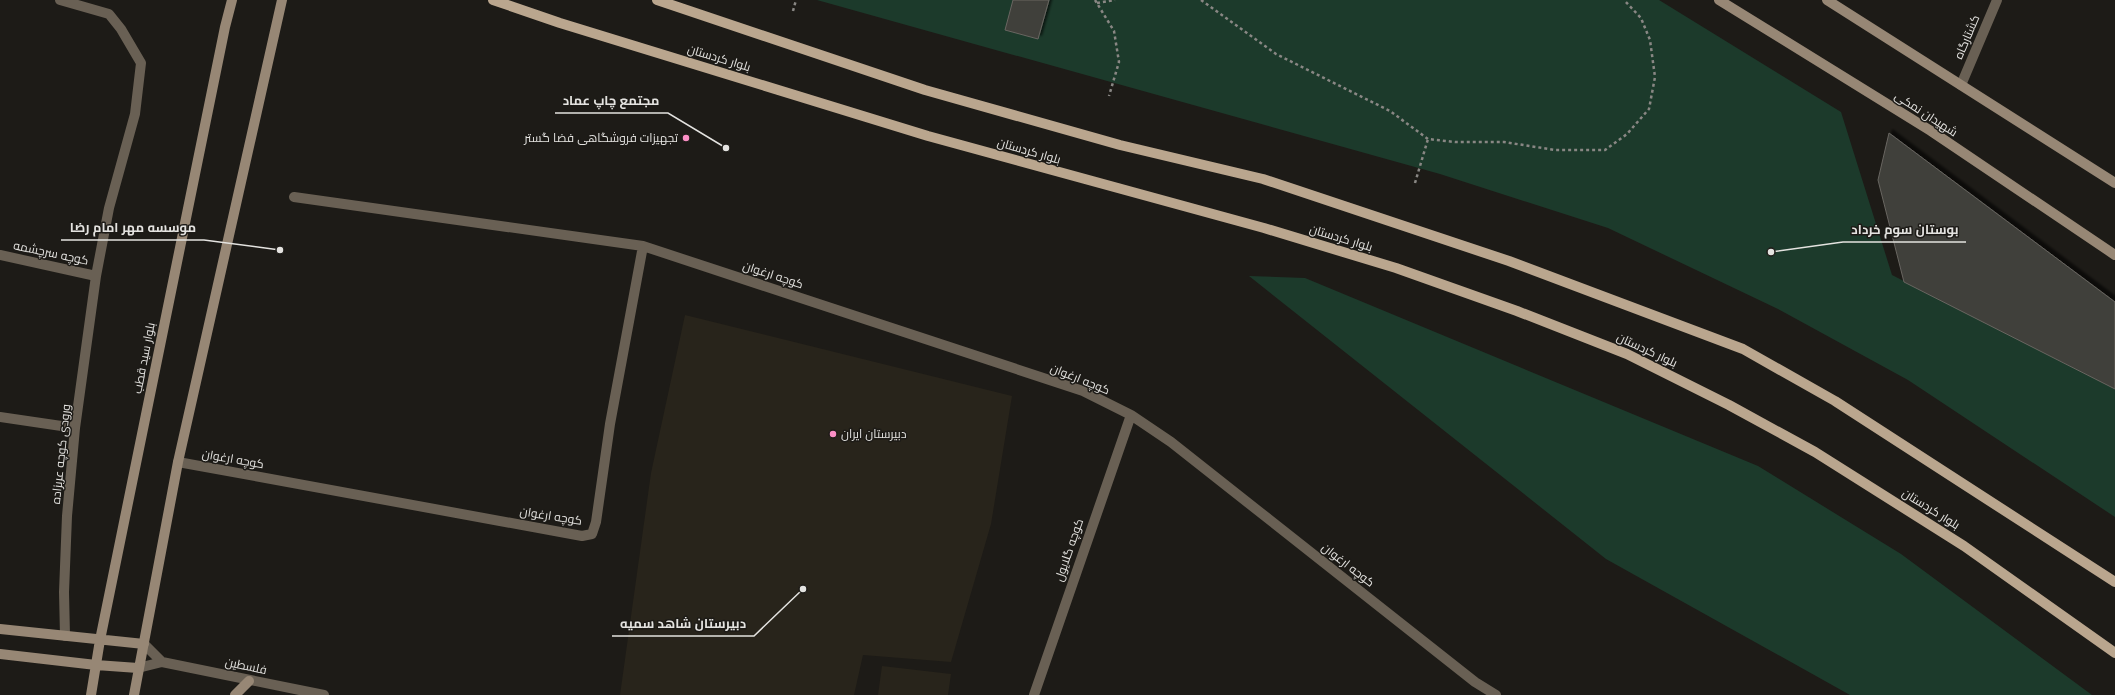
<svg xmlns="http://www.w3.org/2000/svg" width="2115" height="695" viewBox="0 0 2115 695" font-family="'Noto Sans',Cairo,sans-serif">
	<defs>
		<filter id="shadow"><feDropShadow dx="3.5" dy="-3.5" stdDeviation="1" flood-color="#0009"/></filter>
	</defs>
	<rect width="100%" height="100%" fill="#1d1b17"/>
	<!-- built -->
	<path fill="#28241b" d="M685 315 1012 396 991 524 951 662 863 655 854 695H620L651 473Z
		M882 666 951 674 948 695H878Z"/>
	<!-- green -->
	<path fill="#1c3a2b" d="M817 0H1659L1841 112 1892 275 2115 389V517L1908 380 1778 309 1608 228 1440 174Z
		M1249 276 1305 278 1758 466 1901 554 2092 695H1850L1606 559Z"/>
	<!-- building -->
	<path fill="#413f3a" stroke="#686661" filter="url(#shadow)" d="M1013 0H1049L1038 39 1005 30Z
		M1889 133 2115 302V389L1904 282 1878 180Z"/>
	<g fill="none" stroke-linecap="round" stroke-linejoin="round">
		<!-- path -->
		<path stroke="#898784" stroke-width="2.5" stroke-dasharray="3 3" stroke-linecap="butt" d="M1095 0 1114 31 1119 62 1109 96
			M1201 0 1276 54 1390 111 1428 139 1455 142H1504L1555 150H1605L1627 134 1649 109 1655 77 1650 40 1641 18 1624 0
			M1097 3 1115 0
			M793 11 796 0
			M1415 183 1428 139"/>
		<!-- minor -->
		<path stroke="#696054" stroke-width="10" d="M60 0 109 14 121 29 141 63 135 114 109 208 96 276 75 428 67 516 64 592 65 636
			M1961 85 1997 0
			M294 197 643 246
			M0 255 96 276
			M0 417 75 428
			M178 462 582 536 592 534 596 522 610 424 643 246 1083 391 1131 415 1171 442 1475 682 1496 695
			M1034 695 1131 415"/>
		<!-- tertiary -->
		<path stroke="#696054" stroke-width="10" d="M144 644 162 662
			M138 668 162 662 324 695"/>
		<!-- secondary -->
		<path stroke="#978775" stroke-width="10" d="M1719 0 1931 131 2115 255
			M1827 0 2115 183
			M0 629 144 644
			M0 654 96 665 138 668
			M91 695 100 640 225 27 232 0
			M134 695 178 462 282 0
			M235 695 249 681"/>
		<!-- primary -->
		<path stroke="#baa68e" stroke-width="10" d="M493 0 560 23 928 136 1264 228 1396 268 1517 311 1627 354 1729 405 1815 452 1964 546 2115 653
			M657 0 925 90 1120 145 1263 179 1509 261 1743 349 1835 401 2115 582"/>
	</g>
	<!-- markers -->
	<g fill="#fb8fc5" stroke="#1d1b17" stroke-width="1.5">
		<circle cx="686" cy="138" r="4"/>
		<circle cx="833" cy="434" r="4"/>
	</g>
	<g text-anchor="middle" stroke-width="3" stroke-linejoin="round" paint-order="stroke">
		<!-- street labels -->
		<g font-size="12" fill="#e4e3e0" stroke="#1d1b17">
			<text transform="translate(1967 37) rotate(-67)" y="4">کشتارگاه</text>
			<text transform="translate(719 58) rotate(17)" y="4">بلوار کردستان</text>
			<text transform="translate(1926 114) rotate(33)" y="4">شهیدان نمکی</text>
			<text transform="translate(1029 151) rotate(16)" y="4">بلوار کردستان</text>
			<text transform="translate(1341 238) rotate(17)" y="4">بلوار کردستان</text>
			<text transform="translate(51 253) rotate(12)" y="4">کوچه سرچشمه</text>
			<text transform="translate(773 275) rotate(18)" y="4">کوچه ارغوان</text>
			<text transform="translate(1647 350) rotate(25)" y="4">بلوار کردستان</text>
			<text transform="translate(144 358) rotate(-79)" y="4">بلوار سید قطب</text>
			<text transform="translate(1080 379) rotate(22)" y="4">کوچه ارغوان</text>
			<text transform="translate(61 454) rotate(-84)" y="4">ورودی کوچه عربزاده</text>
			<text transform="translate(233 459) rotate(10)" y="4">کوچه ارغوان</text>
			<text transform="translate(1931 509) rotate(32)" y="4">بلوار کردستان</text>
			<text transform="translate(551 516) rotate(9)" y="4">کوچه ارغوان</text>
			<text transform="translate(1069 550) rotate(-71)" y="4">کوچه گلایول</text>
			<text transform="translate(1348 565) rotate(38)" y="4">کوچه ارغوان</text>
			<text transform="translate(246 666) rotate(12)" y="4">فلسطین</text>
		</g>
		<!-- poi labels -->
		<g font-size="12" fill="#e4e3e0" stroke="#1d1b17" text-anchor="end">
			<text x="678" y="142">تجهیزات فروشگاهی فضا گستر</text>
			<text x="841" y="438" text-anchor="start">دبیرستان ایران</text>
		</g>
	</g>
	<!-- callouts -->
	<path fill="none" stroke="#e4e3e0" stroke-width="1.5" d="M726 148L668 113H555M280 250L204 240H61M1771 252L1843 242H1966M803 589L754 636H612"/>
	<g fill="#e4e3e0" stroke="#1d1b17" stroke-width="1.5">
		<circle cx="726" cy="148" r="4"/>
		<circle cx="280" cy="250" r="4"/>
		<circle cx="1771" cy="252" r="4"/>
		<circle cx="803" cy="589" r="4"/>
	</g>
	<g font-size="13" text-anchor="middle" font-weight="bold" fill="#e4e3e0" stroke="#1d1b17" stroke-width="3" stroke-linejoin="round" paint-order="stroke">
		<text x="611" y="105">مجتمع چاپ عماد</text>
		<text x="133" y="232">موسسه مهر امام رضا</text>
		<text x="1905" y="234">بوستان سوم خرداد</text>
		<text x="683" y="628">دبیرستان شاهد سمیه</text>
	</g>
</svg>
